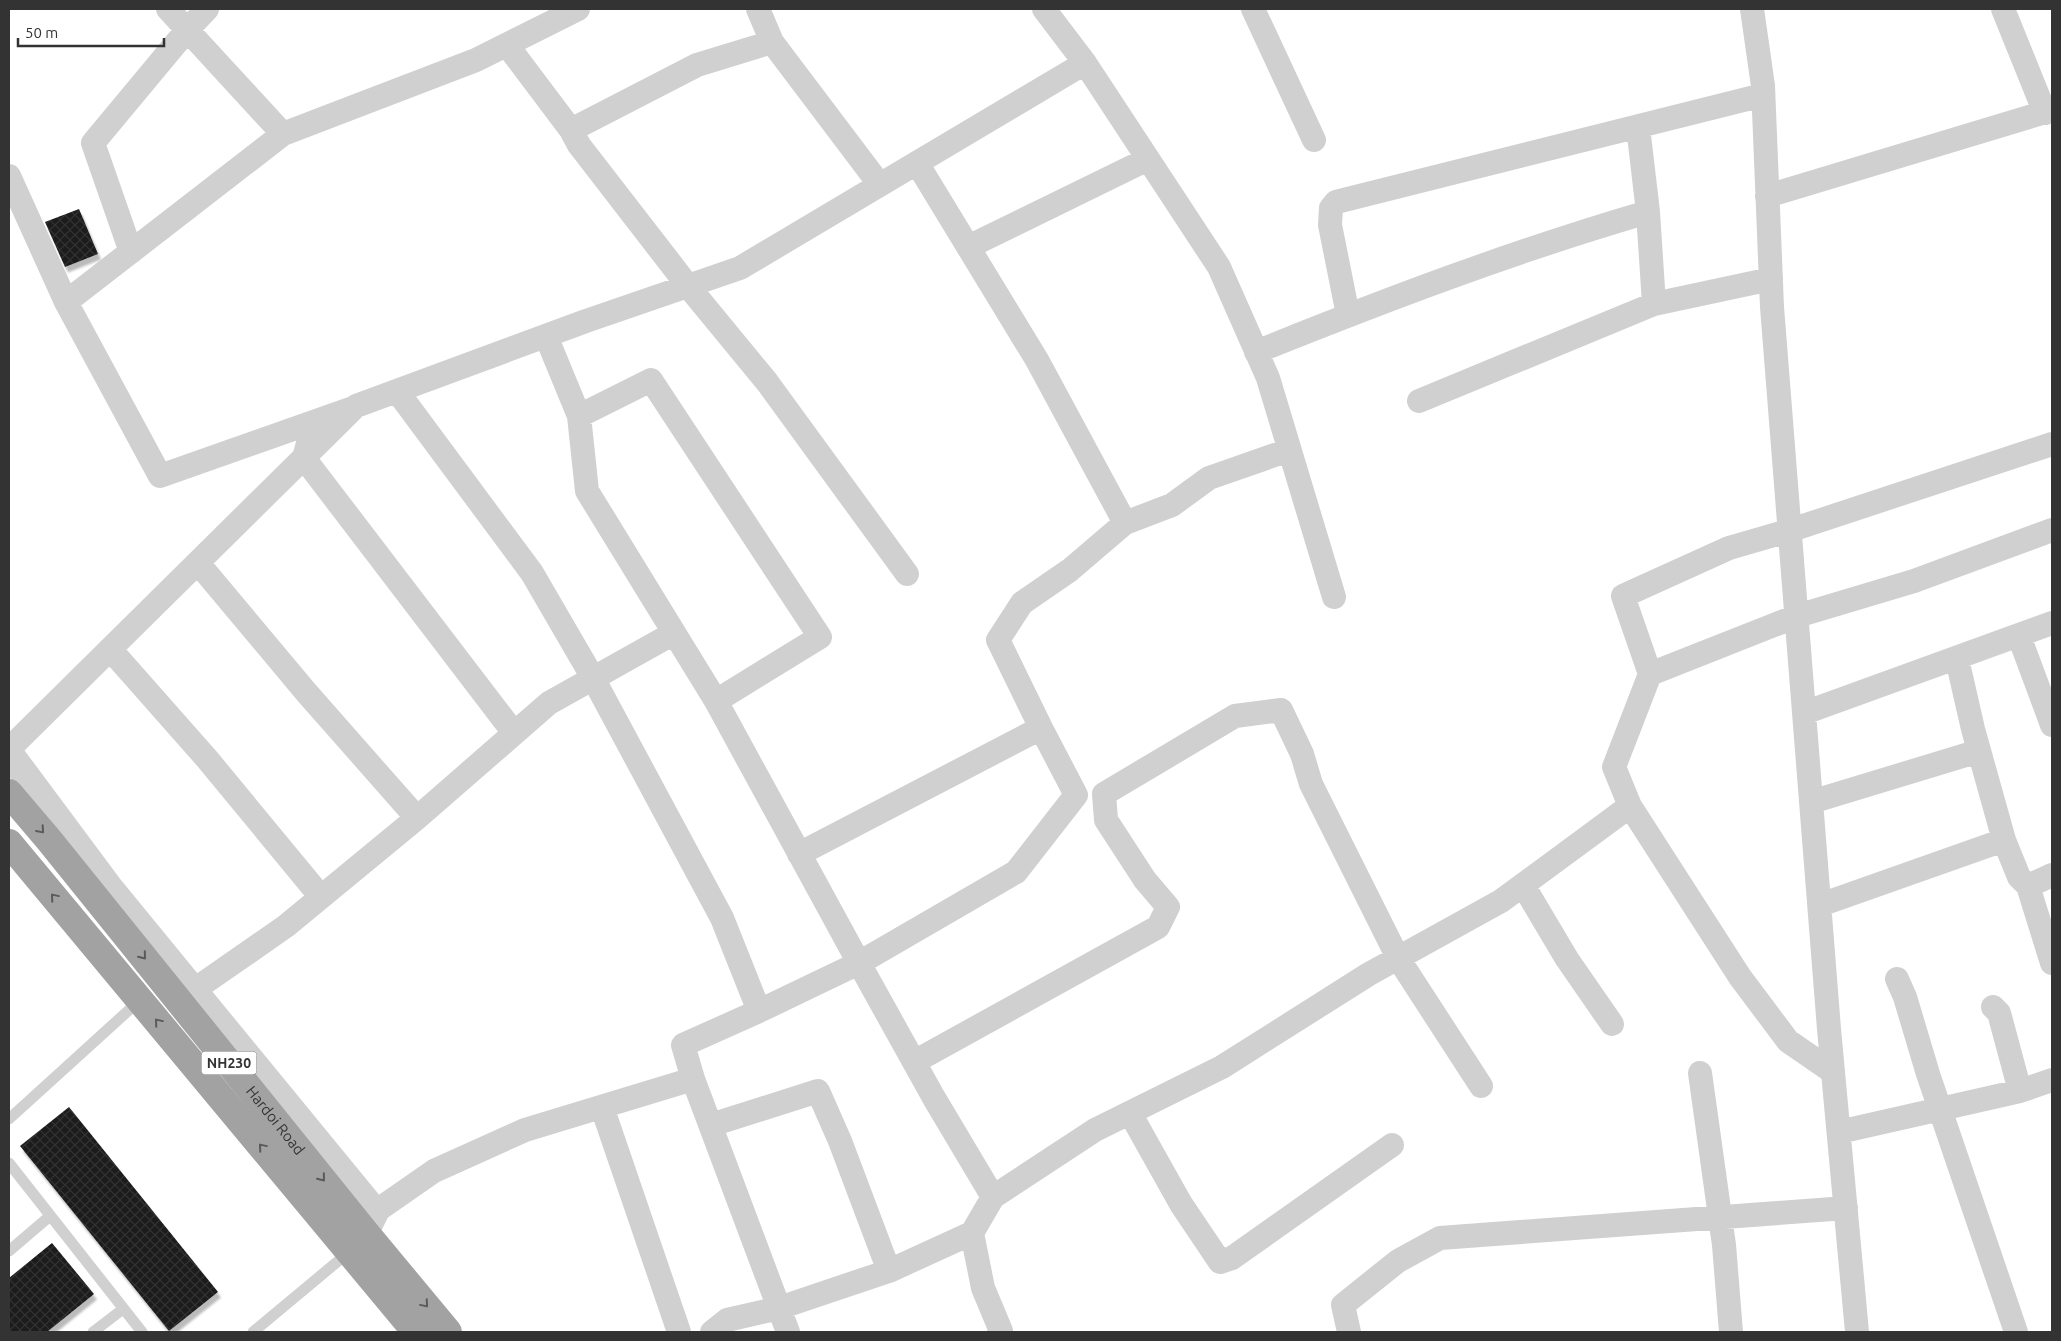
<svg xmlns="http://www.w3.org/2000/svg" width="2061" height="1341" viewBox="0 0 2061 1341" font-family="Ubuntu,sans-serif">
	<defs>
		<pattern id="building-cross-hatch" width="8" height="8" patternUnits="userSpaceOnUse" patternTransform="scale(1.25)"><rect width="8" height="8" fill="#1a1a1a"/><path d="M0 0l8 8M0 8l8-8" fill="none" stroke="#333"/></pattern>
		<filter id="shadow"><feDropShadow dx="3" dy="5.5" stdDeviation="1" flood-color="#0004"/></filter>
	</defs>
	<rect width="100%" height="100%" fill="#fff"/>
	<!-- building -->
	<path fill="url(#building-cross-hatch)" filter="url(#shadow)" d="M79 209 98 254 65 267 45 222Z
		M69 1107 218 1292 169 1331 20 1146Z
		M52 1243 94 1294 47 1332H9V1278Z"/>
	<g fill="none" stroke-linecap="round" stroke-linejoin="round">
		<!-- service -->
		<path stroke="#d0d0d0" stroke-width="11" d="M9 1119 140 1000
			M9 1163 142 1332
			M9 1251 50 1216
			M93 1332 123 1309
			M253 1332 349 1252"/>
		<!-- minor -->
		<path stroke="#d0d0d0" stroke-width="24" d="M168 9 283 134 476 60 578 9
			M758 9 772 42 880 185
			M1253 9 1314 140
			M1752 9 1763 86 1772 307 1829 1029 1857 1332
			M2003 9 2045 113
			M507 45 571 130 579 145 688 286 767 382 907 574
			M1085 63 1219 267 1268 378 1334 597
			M571 130 697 65 772 42
			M283 134 66 302 160 476 350 409
			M917 163 1037 360 1125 523
			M9 176 66 302
			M1767 196 2052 110
			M1648 212 1654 304 1771 279
			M968 247 1148 159
			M131 252 93 143 187 30 207 9
			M1348 315 1330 225 1331 208 1336 202 1763 95
			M546 336 579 416 587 491 716 701 859 963 934 1098 993 1197 1095 1130 1222 1067 1369 974 1501 901 1630 806 1614 767 1650 674 1797 616 1914 581 2052 530
			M1256 352C1385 300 1514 251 1648 212L1638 127
			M397 391 532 573 593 678 722 918 759 1011
			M1419 401 1654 304
			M579 416 651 380 820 637 716 701
			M308 443 304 458 514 733
			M198 563 306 692 417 818
			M2019 636 2052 725
			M110 649 208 760 321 897
			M1957 659 1973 729 2004 840 2019 877 2028 886 2052 963
			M1650 674 1623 596 1729 548 1791 530 2052 444
			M1804 713 2052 623
			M9 749 356 406 586 321 740 268 1085 63 1044 9
			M1811 802 1979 751
			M1630 806 1740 977 1788 1041 1833 1072
			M799 854 1041 728
			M1523 885 1567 959 1612 1024
			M2028 886 2052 875
			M1820 905 2004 840
			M1897 979 1905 997 1928 1074 2016 1332
			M194 990 286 926 417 818 549 703 674 633
			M1993 1007 1999 1013 2020 1091
			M914 1062 1158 927 1168 907 1145 880 1106 820 1104 794 1235 716 1281 710 1302 754 1311 784 1398 958 1481 1086
			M1700 1073 1724 1245 1731 1332
			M693 1079 788 1332
			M602 1107 679 1332
			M1130 1113 1181 1204 1220 1262 1232 1258 1392 1145
			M711 1125 818 1091 840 1141 889 1271
			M1839 1132 2020 1091 2052 1080
			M993 1197 972 1233 983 1288 1001 1331 999 1332
			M375 1212 434 1171 525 1130 693 1079 683 1045 759 1011 859 963 1016 872 1076 795 1041 728 998 640 1022 603 1070 570 1125 523 1172 505 1209 478 1289 450
			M712 1332 727 1320 779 1308 889 1271 972 1233
			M1349 1332 1343 1305 1398 1261 1440 1238 1846 1208"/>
		<!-- tertiary -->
		<path stroke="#d0d0d0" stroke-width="28" d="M9 753 111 890 375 1212 365 1232"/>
		<!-- trunk -->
		<g stroke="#a2a2a2" stroke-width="28">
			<path id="s1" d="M9 793 49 840 365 1232 448 1332"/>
			<path d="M9 843 416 1332"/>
		</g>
	</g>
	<!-- one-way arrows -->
	<defs><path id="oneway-chevron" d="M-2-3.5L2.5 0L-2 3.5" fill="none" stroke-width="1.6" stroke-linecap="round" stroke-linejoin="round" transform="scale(1.25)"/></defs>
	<g stroke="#5a5a5a">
		<use href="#oneway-chevron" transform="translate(41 830) rotate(49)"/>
		<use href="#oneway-chevron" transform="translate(54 897) rotate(-130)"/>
		<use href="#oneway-chevron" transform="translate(143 956) rotate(51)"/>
		<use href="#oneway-chevron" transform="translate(158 1022) rotate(-130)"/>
		<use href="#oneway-chevron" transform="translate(262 1147) rotate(-130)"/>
		<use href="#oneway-chevron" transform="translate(322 1178) rotate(51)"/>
		<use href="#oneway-chevron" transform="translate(425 1304) rotate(50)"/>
	</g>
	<g text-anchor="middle" stroke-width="5" stroke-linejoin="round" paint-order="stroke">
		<!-- shield labels -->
		<rect fill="#fff" stroke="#707070" stroke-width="1" x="201.5" y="1051.5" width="55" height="23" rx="4"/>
		<g font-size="14" font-weight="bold" fill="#333">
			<text x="229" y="1068">NH230</text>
		</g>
		<!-- street labels -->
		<g font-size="15" fill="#333" stroke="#fff">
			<text dy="5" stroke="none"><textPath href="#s1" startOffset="422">Hardoi Road</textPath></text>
		</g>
	</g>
	<!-- border -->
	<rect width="2061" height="1341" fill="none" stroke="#333333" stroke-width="20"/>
	<!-- scale -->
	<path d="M18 38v8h146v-8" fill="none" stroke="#333333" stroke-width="2.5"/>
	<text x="25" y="38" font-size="15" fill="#333333" stroke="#ffffff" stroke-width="4" paint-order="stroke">50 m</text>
</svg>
